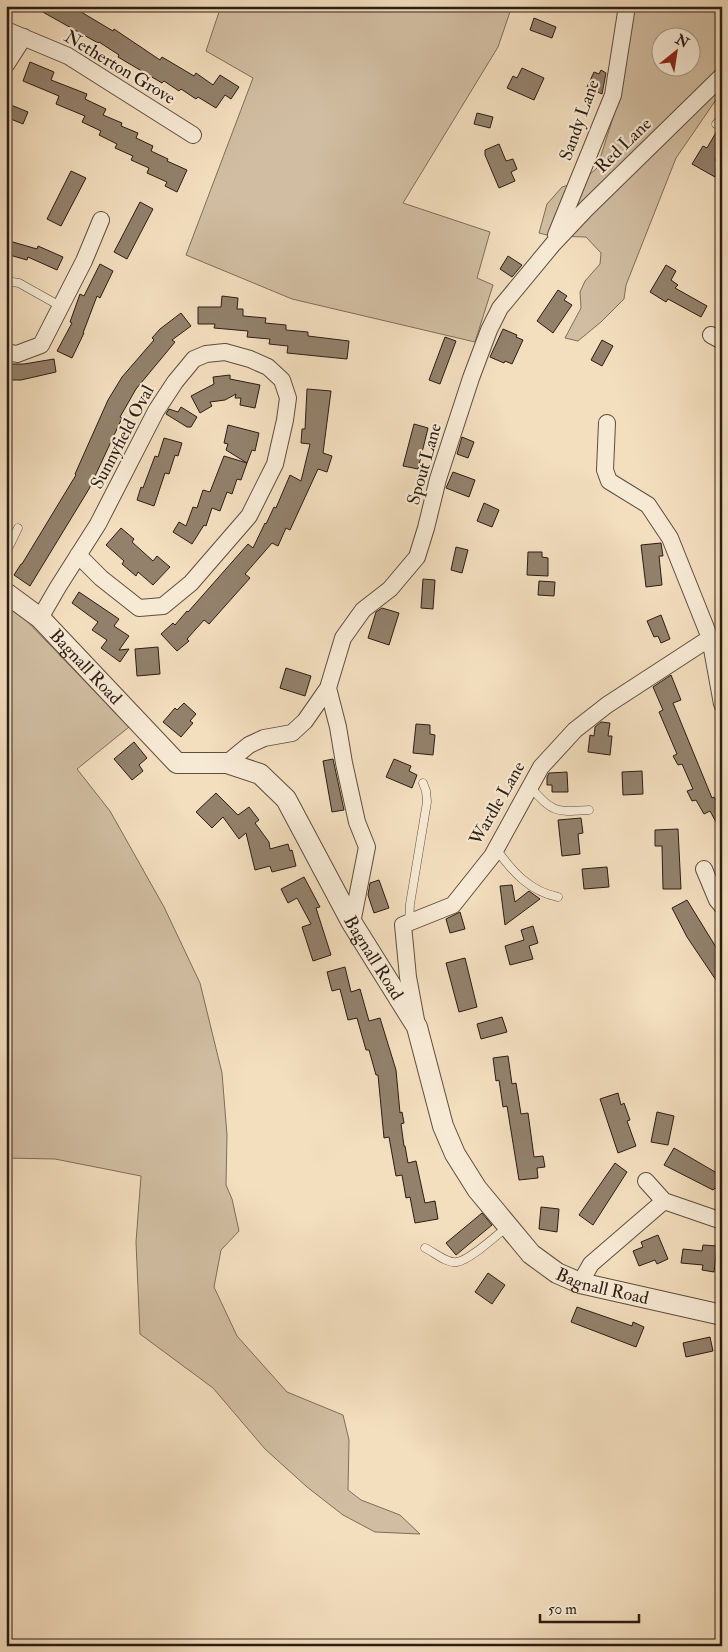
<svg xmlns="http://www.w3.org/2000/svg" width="728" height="1652" viewBox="0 0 728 1652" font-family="'IM FELL Double Pica',serif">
	<rect width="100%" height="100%" fill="#f3debe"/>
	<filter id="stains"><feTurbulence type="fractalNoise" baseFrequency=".004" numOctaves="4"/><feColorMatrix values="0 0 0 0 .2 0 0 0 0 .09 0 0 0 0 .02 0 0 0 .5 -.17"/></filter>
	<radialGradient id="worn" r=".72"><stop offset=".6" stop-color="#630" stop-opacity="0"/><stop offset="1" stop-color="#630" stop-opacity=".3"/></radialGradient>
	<!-- green -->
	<path fill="#d1bda1" stroke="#7e6d5a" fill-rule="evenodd" d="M221 6H512L498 47 403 203 490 232 477 278 493 285 475 342 292 299 186 255 253 78 206 51Z
		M633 6H722V91L676 158 626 285 624 299 601 322 578 341 565 338 581 308 580 292 585 281 600 264 601 253 586 237 551 236 539 233 547 204 562 187 582 181 597 168 619 99ZM660 38H690V68H660Z
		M6 608 21 615 129 727 77 769 110 811 164 907 200 983 222 1073 227 1135 226 1185 232 1199 239 1231 221 1250 214 1287 237 1336 287 1392 343 1415 349 1440 348 1490 361 1500 400 1515 420 1534 375 1532 343 1515 307 1487 265 1449 213 1388 140 1334 136 1242 141 1176 55 1159 6 1158Z"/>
	<!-- building -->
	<path fill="#93816c" stroke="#2c1d13" d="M32 6H71L113 31 114 29 160 60 162 57 194 76 196 73 213 85 220 75 239 87 231 99 225 95 216 108 198 97 196 99 181 89 179 91 164 81 162 83 118 57 119 55 99 42 98 43Z
		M534 18 556 27 552 38 530 30Z
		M30 62 54 72 51 80 87 94 85 99 106 109 103 115 122 123 121 126 138 133 136 138 153 146 151 151 168 159 167 161 187 170 177 192 165 186 167 182 147 173 149 168 131 160 133 156 115 148 117 144 99 135 101 131 82 122 85 116 56 104 59 96 23 81Z
		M522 68 544 78 534 100 507 88 513 76 517 78Z
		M601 70 606 73 602 94 587 87 594 72 599 74Z
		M6 103 28 112 23 124 6 117Z
		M477 113 493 117 490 128 474 124Z
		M722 126V149L715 160 722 165 715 177 692 164 703 146 707 148 718 129Z
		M499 144 506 161 513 159 517 169 511 172 515 181 499 188 485 155V150Z
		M71 171 86 178 61 226 47 219Z
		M140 202 153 209 127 259 114 252Z
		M6 240 37 249 38 246 63 257 57 270 28 257 27 260 6 254Z
		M508 256 522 265 512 277 500 269Z
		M100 264 113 271 100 298 97 296 83 333H84L72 358 57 351 72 323 70 322 80 294 84 296Z
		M666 265 676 271 671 280 678 285 675 288 707 306 701 317 668 299 666 302 650 292Z
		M558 290 567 296 564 300 572 305 553 333 537 321Z
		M222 296 238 298 237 309H243V316L266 318 265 323 286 325V330L308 332V336L349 341 347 359 287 353 288 346 269 344 270 339 247 337 248 331 214 328 215 324H198V307H221Z
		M181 313 191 326 172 340 175 342 136 389 120 417 122 418 89 489 30 586 14 575 21 564H22L76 475 75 474 108 400 122 377 154 340 152 338 160 329Z
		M503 329 517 335 516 337 523 340 512 364 505 361 504 363 490 357Z
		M445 337 456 341 440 384 429 380Z
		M602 340 613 346 602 366 591 360Z
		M54 359 56 372 21 380H6V364H24Z
		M230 375V379L260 385 255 408 240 405 241 398H235L236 394 225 400 210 402 212 406 200 413 191 396 214 384 213 377Z
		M307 389 331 391 323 453 332 456 327 472 318 469 290 530 286 528 278 546 272 543 245 574 250 578 209 624 204 620 187 639 189 641 177 651 161 634 173 623 175 625 187 611 188 612 248 544 253 548 265 523 266 524 274 507 276 508 290 475 301 481 310 444 301 443 302 429H305Z
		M181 407 197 417 191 427H187L166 414 169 409 178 412Z
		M414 424 428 428 418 469 403 466Z
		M228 425 259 433 255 451 252 450 247 463 226 450 228 444 224 443Z
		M462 437 474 442 468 458 457 454Z
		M164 438 182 443 178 456 175 455 169 474 165 473 154 506 137 500 141 487 143 488 155 456 158 457Z
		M224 456 247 463 241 480 237 479 232 494 227 492 220 511 212 508 206 526 204 525 192 544 173 532 179 522 186 526 193 507 197 508 203 490 210 492Z
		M453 472 475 480 469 497 446 488Z
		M484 503 499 510 492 527 477 521Z
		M121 528 134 539 132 542 153 561 157 556 170 567 153 585 138 572 136 576 122 564 124 561 106 545Z
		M661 543 663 556H659L662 585 646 587 641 545Z
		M456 547 468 550 462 573 451 570Z
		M528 552H542V557L548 558V576L527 575Z
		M423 579 435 580 433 609 421 608Z
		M539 581 555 582 554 596 538 595Z
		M79 592 119 619 114 626 129 636 119 650 129 649 120 662 101 648 107 640 92 630 98 622 72 603Z
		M382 608 399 613 389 645 368 638 376 612Z
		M661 615 670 639 661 643 658 636 654 637 647 621Z
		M158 647 160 674 137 676 135 649Z
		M286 668 311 676 305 696 280 688Z
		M671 675 681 700 673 703 712 798 714 797 722 811V833L710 811 704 814 696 800 692 801 687 791 693 789 682 764 678 765 673 756 677 754 659 712 663 710 653 687Z
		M184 703 196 714 190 721 193 723 181 737 163 722 175 708 177 710Z
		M601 722 610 723 608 736H612L610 755 588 752 590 735 594 736 595 727Z
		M416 724 430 725V734L435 735 433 755 413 753Z
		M134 742 147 758 139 765 143 771 132 780 114 759Z
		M333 759 344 810 332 812 323 761Z
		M394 759 411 766 409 771 417 775 412 788 386 777Z
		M642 771 643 794 623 795 622 772Z
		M567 772 568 792H552V785H547V777L549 773Z
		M216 793 238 815 249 807 259 820 255 823 269 842 270 849 288 844 290 851 292 850 296 866 272 872 270 866 255 870 246 833 239 839 223 817 212 828 196 812Z
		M581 818 583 833 578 834 580 854 562 856 558 820Z
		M678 829 681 889H663L662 846H655V830Z
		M607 867 609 887 584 889 582 869Z
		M304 877 320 907 316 908 331 955 313 961 302 927 311 924 297 898 288 903 281 889Z
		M379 880 389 908 374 913 368 895 370 883Z
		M512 885 515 902 529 891 540 899 505 925 500 886Z
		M687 900 722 957V989L687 937 672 908Z
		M460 912 465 929 450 933 446 919Z
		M533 926 538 943 529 946 533 959 510 965 505 946 524 940 521 930Z
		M465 958 477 1007 459 1012 446 963Z
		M345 967 351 992 360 989 369 1021 380 1018 396 1070 400 1113 402 1112 404 1123 401 1124 404 1146H405L408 1163 416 1161 425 1203 435 1201 438 1219 415 1223 410 1197 406 1198 402 1175 396 1176 389 1137 384 1138 378 1075H376L369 1050H366L357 1018 348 1020 340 989 332 991 327 972Z
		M502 1017 507 1032 481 1039 477 1024Z
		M508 1056 512 1084 516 1083 521 1114 528 1113 534 1157 543 1156 545 1167 537 1168 538 1178 519 1180 507 1106 503 1107 499 1080 496 1081 493 1058Z
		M618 1093 621 1105 624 1103 630 1120 627 1121 636 1146 618 1153 600 1099Z
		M657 1112 674 1116 668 1145 651 1142Z
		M674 1148 722 1176V1192L715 1188 713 1190 664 1165Z
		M615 1163 627 1172 593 1225 579 1215Z
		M541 1207 559 1209 557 1232 539 1229Z
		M482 1213 492 1225 456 1255 446 1243Z
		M658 1235 668 1259 657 1264 655 1260 639 1266 633 1251 643 1247 641 1242Z
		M703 1245 717 1246 714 1272 702 1270 703 1265 681 1263 683 1249 702 1251Z
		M488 1273 505 1285 492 1304 475 1292Z
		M577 1307 632 1326 633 1322 644 1327 636 1347 571 1322Z
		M710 1337 713 1351 686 1357 683 1343Z"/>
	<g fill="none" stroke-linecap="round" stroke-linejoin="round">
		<!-- service casing -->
		<g stroke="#5e4d3e" stroke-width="9">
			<path id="service" d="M716 124 722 118
				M6 281 19 283 60 306
				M6 553 18 528
				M530 787C554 813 554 812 589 810
				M496 849C513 872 529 891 558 897
				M409 923 410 904 427 802 426 791 423 783
				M425 1248C434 1252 447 1264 457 1262 470 1260 497 1235 508 1226"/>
		</g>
		<!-- minor casing -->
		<g stroke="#5e4d3e" stroke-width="18">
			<path id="minor" d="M6 30 68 56 193 135
				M6 65 24 37
				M556 235 613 95 627 6
				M711 335 722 341
				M6 352 17 354 41 345 84 261 101 220
				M607 423 605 470 609 481 648 505 670 538 710 638 722 704
				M40 618 58 587 98 524 156 411 175 382 194 359 206 354 225 352 250 359 268 367 282 380 288 398 285 420 275 464 249 516 191 583 163 606 139 608 101 578 78 555
				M328 688 338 727 344 763 357 822 367 847 352 923
				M227 763 249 745 264 738 292 733 305 721 328 688 343 638 363 610 390 589 417 557 426 528 438 479 471 378 489 330 500 308 553 244 586 209 722 76
				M704 869 717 900 722 906
				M416 1020 408 977 403 925 453 905 492 856 541 767 575 730 607 705 710 638
				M646 1181 664 1201 722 1221
				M580 1283 591 1264 664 1201"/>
		</g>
		<!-- tertiary casing -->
		<g stroke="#5e4d3e" stroke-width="22">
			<g id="tertiary">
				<path id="s1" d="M6 593 40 618 177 763H227L260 774 286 799 352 923 417 1027 443 1126 455 1154 477 1189 531 1254 557 1273 580 1283 722 1315"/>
			</g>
		</g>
		<!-- service -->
		<use href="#service" stroke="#f7ead5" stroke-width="8"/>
		<!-- minor -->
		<use href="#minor" stroke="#f7ead5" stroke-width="16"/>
		<!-- tertiary -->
		<use href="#tertiary" stroke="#f7ead5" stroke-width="20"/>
	</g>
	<g text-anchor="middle" stroke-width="4.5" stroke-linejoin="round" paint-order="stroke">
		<!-- street labels -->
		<g font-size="18" fill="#2c1d13" stroke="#f7ead5">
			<text transform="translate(120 67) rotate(31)" y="6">Netherton Grove</text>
			<text transform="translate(579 120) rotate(-70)" y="6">Sandy Lane</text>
			<text transform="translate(623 145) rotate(-44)" y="6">Red Lane</text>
			<text transform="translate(122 437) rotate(-62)" y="6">Sunnyfield Oval</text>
			<text transform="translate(424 464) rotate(-74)" y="6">Spout Lane</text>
			<text dy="6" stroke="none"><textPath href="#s1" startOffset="109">Bagnall Road</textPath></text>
			<text transform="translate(497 803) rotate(-60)" y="6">Wardle Lane</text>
			<text dy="6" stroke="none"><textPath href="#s1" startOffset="544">Bagnall Road</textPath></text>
			<text dy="6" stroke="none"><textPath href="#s1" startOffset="964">Bagnall Road</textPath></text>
		</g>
	</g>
	<!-- margin -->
	<rect width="728" height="1652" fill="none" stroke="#f3debe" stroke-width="25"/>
	<rect x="8" y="8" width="713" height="1637" fill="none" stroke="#2c1d13" stroke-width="2.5"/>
	<rect x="12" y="12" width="703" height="1627" fill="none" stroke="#2c1d13"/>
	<!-- north arrow -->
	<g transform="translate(676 52) rotate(30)"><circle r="24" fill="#f7ead5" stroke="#a69887"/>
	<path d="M0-4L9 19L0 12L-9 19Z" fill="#8f2418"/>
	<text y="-8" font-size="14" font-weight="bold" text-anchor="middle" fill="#2c1d13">N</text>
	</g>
	<!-- scale -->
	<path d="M540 1614v8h99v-8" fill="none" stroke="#2c1d13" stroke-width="2.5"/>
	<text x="548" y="1614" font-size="15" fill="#2c1d13" stroke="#f7ead5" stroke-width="4" paint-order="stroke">50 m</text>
	<rect width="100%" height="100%" filter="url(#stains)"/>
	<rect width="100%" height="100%" fill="url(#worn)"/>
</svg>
